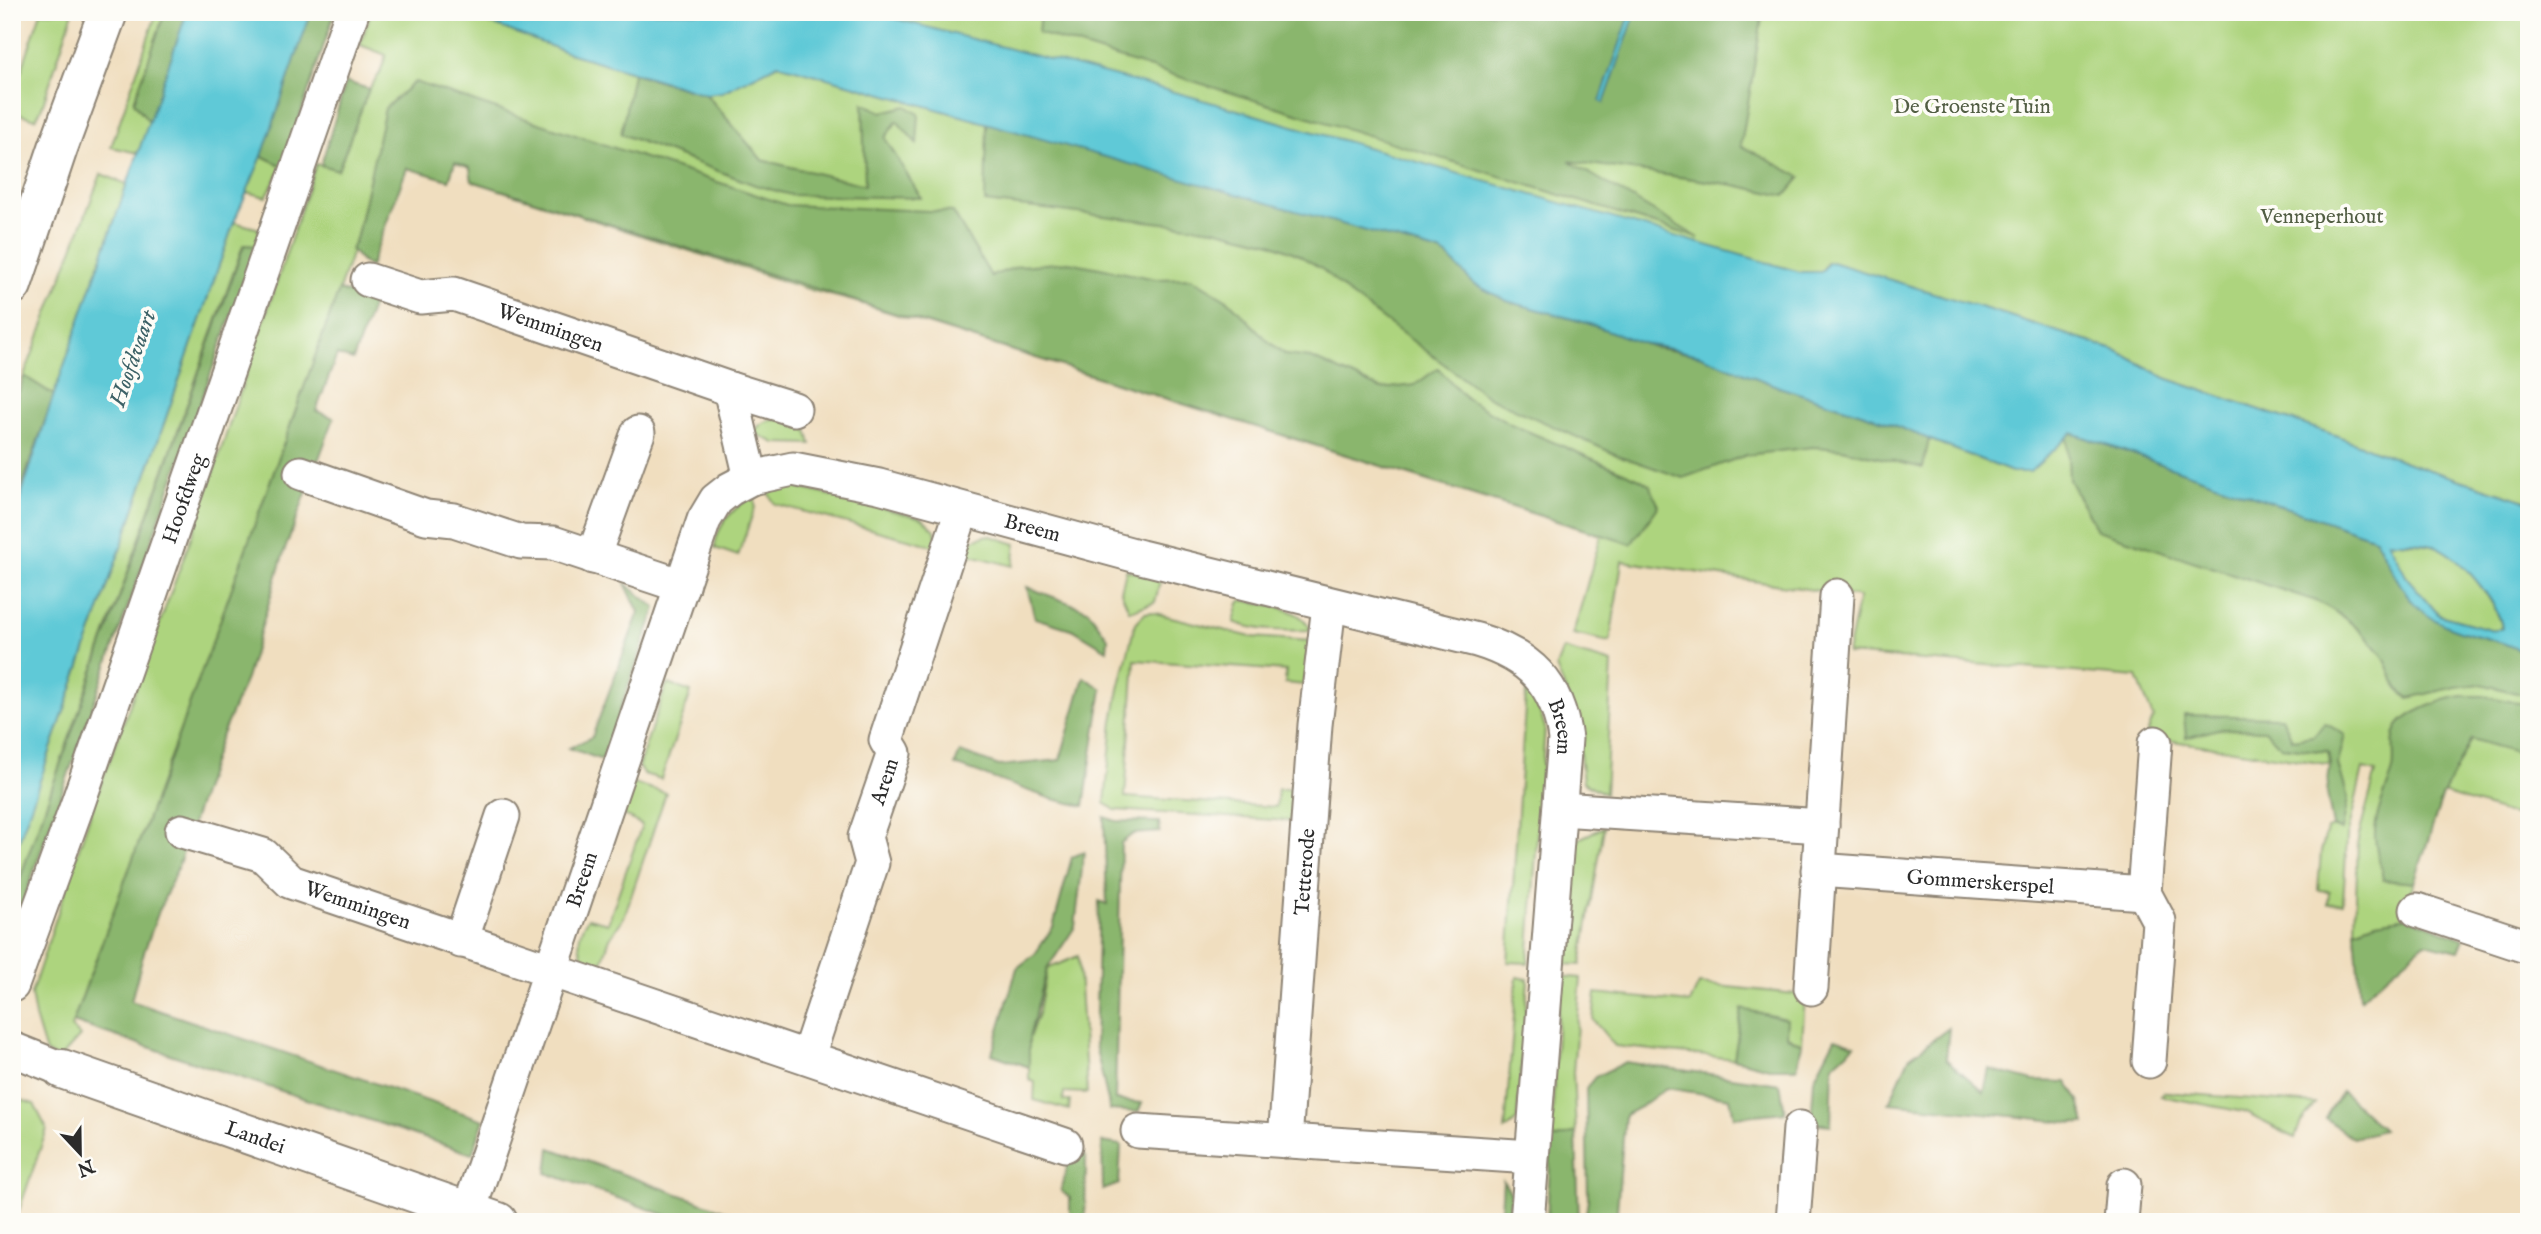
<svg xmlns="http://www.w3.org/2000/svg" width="2541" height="1234" viewBox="0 0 2541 1234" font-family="'IM FELL English',serif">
	<rect width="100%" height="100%" fill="#fdfcf7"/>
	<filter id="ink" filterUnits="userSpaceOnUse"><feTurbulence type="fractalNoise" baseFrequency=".0143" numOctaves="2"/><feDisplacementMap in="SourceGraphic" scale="14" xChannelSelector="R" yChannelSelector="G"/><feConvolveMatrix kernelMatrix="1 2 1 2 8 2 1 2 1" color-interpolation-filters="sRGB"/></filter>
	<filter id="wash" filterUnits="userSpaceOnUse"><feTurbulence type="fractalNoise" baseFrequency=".00686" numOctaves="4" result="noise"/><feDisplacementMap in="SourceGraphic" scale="28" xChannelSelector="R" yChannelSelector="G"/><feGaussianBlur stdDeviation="1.57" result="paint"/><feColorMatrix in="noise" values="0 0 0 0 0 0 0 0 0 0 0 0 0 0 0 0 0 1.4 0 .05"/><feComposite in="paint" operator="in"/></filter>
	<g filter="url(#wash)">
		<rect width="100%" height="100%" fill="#f0debf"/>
		<!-- green -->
		<path fill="#add47e" stroke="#6c8054" stroke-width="2" d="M41 12H73L42 107 36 119 12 112V99Z
			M157 12H165L134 102 149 122 138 153 111 147Z
			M371 12H466V14L569 53 706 94 722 92 778 64 1197 183 1625 338 1915 434 2012 472 2072 433 2408 596 2464 632 2500 642 2529 656V820L2391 777 2383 879 2414 883 2408 917 2376 922 2355 930 2358 839 2376 772 2363 769 2347 837 2343 903 2328 904 2329 891 2318 890 2321 852 2327 829 2333 827 2341 831 2333 765 2146 737 2153 718 2137 677 1847 654 1859 597 1622 561 1610 642 1573 634 1601 535 853 301 814 291 472 181 470 168 455 162 449 180 374 158 357 236 339 290 215 635 71 1027 80 1036 60 1058 46 1053 35 1017 31 994 94 803 200 513 316 164 338 169 369 89 380 73 386 55 360 45Z
			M870 12H2529V502L2411 464 2332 434 2168 379 2117 351 2006 315 1827 263 1821 272H1800Z
			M262 156 283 166 266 197 246 192Z
			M101 174 127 184 54 395 24 376Z
			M234 222 260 229 256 246 243 245 12 901V861Z
			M804 419 811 444 775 443 754 433C762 414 787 420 804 419Z
			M792 486 922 518 935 530 938 547 775 504 767 491Z
			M755 495V507L738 556 715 548C715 526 736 505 755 495Z
			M988 535 1016 544 1013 566 963 553 972 540Z
			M2387 540C2402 544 2417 542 2431 545 2458 551 2498 602 2502 628L2493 630 2439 615 2408 579Z
			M1126 570 1158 578 1160 582 1155 602 1133 610H1129L1121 592Z
			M1242 600C1265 605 1301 606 1311 630 1286 631 1258 632 1234 622L1239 603Z
			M1151 612 1251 637 1312 641 1304 685 1285 683 1286 671 1135 660 1125 797 1276 807 1278 789H1291L1293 792 1291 821 1115 810 1105 803 1113 721 1119 689 1135 624 1145 613Z
			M1563 649 1612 663 1605 794 1583 782 1576 717 1556 667Z
			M669 684 691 692 661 779 644 774 638 767 666 686Z
			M1526 692 1534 697 1545 727 1528 963 1508 962Z
			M635 784 666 793 624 917 610 938 600 968C575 962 575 935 588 918L608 923 642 825 622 814 631 786Z
			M1604 827 1581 965 1563 964 1568 844Z
			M1078 956 1087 1093 1064 1092 1063 1101H1070L1069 1110 1034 1100 1035 1082 1029 1080V1038L1039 1011 1047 969Z
			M1560 976 1581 978 1573 1072 1576 1132 1551 1140Z
			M1517 977 1528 979 1517 1120 1505 1130Z
			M1699 984 1805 995 1802 1044 1742 1009 1734 1059 1615 1046 1593 1020 1596 993 1690 1003Z
			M2164 1092 2315 1104 2300 1124 2295 1138 2244 1112 2161 1096Z
			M12 1097 34 1104 47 1129 15 1222H12Z"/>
		<!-- forest -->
		<path fill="#8ab66d" stroke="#5a704c" stroke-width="2" d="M165 12H187L149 122 134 102Z
			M311 12H335L283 166 262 156Z
			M1040 12H1763L1741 146 1801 177 1785 196 1734 185 1569 161 1699 238 1038 33Z
			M633 73 706 94 762 160 865 185 863 103 882 112 906 106 919 114 917 144 897 121 885 138 921 198 791 195 755 185 621 134Z
			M346 82 369 89 338 170 321 165Z
			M415 82 787 205 953 212 991 276 1019 266 1069 262 1156 279 1191 278 1229 301 1268 341 1286 355 1311 358 1381 389 1415 385 1438 368 1466 398 1513 425 1640 479 1650 486 1659 506 1631 544 472 181 470 168 455 162 449 180 407 168 370 267 362 262 351 250 357 236 385 108Z
			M987 122 1440 252 1448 257 1474 284 1507 301 1587 323 1657 348 1699 355 1782 388 1868 415 1929 439 1923 468 1842 449 1813 447 1747 455 1683 478 1617 455 1490 398 1349 294 1322 269 1297 254 1271 243 1214 229 985 202Z
			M244 245 256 246 12 933V901Z
			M339 290 374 301 353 360 337 355 316 411 334 418 284 552 246 679 220 739 178 867 160 908 144 952 131 1001 484 1120 472 1154 73 1022 215 635Z
			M24 376 54 395 12 514V412Z
			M2072 433 2375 538C2400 585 2413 618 2467 633 2489 639 2510 643 2529 656V696L2481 684 2456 687 2409 698C2393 691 2391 665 2380 652 2363 631 2341 613 2316 601L2097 530 2069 480 2067 436Z
			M625 583 656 608 602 760 569 748 592 737 639 612Z
			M1027 587 1088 610 1108 638 1107 650 1074 630 1035 618Z
			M1084 677 1102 689 1084 806 1052 799 955 765 960 752 999 766 1060 760Z
			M2463 696H2485L2529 705V756L2471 739 2443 795 2414 883 2383 880C2381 866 2376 851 2375 837 2374 814 2387 791 2393 770 2396 757 2390 739 2397 728 2405 712 2446 698 2463 696Z
			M2184 715 2282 717 2292 739 2313 736 2325 723 2345 735 2338 764 2348 798 2342 831 2333 827 2327 793 2330 764 2328 752 2281 747 2265 730 2218 729 2186 738Z
			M1104 817 1116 821 1159 822 1160 832 1133 834 1121 843 1115 1100 1142 1103 1138 1112 1110 1110 1095 1045 1099 901 1107 904Z
			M1084 852 1075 927 1047 969 1029 1038V1067L992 1054 1017 968 1035 954 1053 927 1072 857Z
			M2408 917 2464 939 2459 951 2425 943 2360 999 2355 930 2376 922Z
			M1742 1009 1787 1019 1786 1036 1802 1044 1797 1068H1769L1734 1059Z
			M1949 1028 1946 1059 1984 1092 1989 1069 2033 1081 2067 1082 2079 1101 2085 1124 1889 1103 1909 1058Z
			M1835 1038 1855 1045 1833 1065 1831 1125 1811 1123 1814 1079Z
			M1625 1062 1780 1084 1785 1112 1734 1117 1730 1098 1666 1088 1642 1106 1625 1115 1616 1222H1585L1588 1198 1586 1088 1595 1077Z
			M2342 1091 2383 1130 2353 1138 2325 1118Z
			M1576 1132 1579 1222H1547L1551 1140Z
			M1102 1142 1121 1145 1119 1184 1103 1190Z
			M1072 1145 1086 1157 1085 1222H1070V1198L1061 1191Z
			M550 1148 756 1222H685L547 1173Z
			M1503 1181 1511 1193 1509 1222H1500Z"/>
		<!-- water -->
		<path fill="#5ec9d7" stroke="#447a81" stroke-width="2" fill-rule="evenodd" d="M187 12H311L262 156 234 222 12 861V524L50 406Z
			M466 12H870L1189 96 1800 272H1821L1828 263 1832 262 2006 315 2117 351 2168 379 2332 434 2411 464 2529 502V656C2510 643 2489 639 2467 633 2409 617 2402 586 2375 538L2072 433 2030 472H2012L1868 415 1782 388 1699 355 1642 343 1587 323 1507 301 1474 284 1448 257 1440 252 778 64 722 92 706 94 569 53 466 14ZM2388 541C2401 543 2419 541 2432 545 2459 554 2499 602 2502 628L2493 630 2439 615 2408 579Z
			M1631 12H1636L1604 103 1600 101Z"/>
	</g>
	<g filter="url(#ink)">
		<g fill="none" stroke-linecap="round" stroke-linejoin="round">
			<!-- street casing -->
			<g stroke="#8e8475" stroke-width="37">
				<g id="street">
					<path id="s1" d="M368 280 420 297 454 294 730 389 751 478"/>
					<path d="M730 389 794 409"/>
					<path d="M301 473 426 517 454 520 521 542 553 543 682 586"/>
					<path d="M593 557 638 433"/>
					<path d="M1560 809 1822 826"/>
					<path id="s2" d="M182 831 263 855 291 882 1065 1145"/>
					<path id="s3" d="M1818 870 2144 893"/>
					<path d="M2417 910 2529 947"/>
					<path d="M461 941 503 816"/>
					<path id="s4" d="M12 985 78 803 352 12"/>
					<path d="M1811 988 1837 596"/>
					<path d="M12 1049 62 1069"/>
					<path id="s5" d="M808 1056 872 863 865 837 894 753 886 740 962 510"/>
					<path d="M2149 1061 2159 921 2144 893 2155 743"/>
					<path d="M1138 1131 1531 1157"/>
					<path id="s6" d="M1285 1141 1315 725 1329 605"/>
					<path id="s7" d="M465 1222 704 520 716 500 730 489 751 478 793 469 879 486 1141 557 1477 640C1530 656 1558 684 1565 739L1527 1222"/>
					<path d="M1793 1222 1800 1128"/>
					<path d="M2121 1222 2124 1185"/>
				</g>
			</g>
			<!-- secondary casing -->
			<g stroke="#8e8475" stroke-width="42">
				<g id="secondary">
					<path d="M12 285 58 148 108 12"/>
					<path id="s8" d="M62 1069 498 1222"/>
				</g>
			</g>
			<!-- street -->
			<use href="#street" stroke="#fff" stroke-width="33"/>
			<!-- secondary -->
			<use href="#secondary" stroke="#fff" stroke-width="38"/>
		</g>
	</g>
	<g text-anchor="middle" stroke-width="7" stroke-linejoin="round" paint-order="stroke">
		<!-- park labels -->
		<g font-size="21" fill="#525e44" stroke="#fdfcf7">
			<text x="1972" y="113">De Groenste Tuin</text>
			<text x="2322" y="223">Venneperhout</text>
		</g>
		<!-- street labels -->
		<g font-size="21" fill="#2b2b2b" stroke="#fdfcf7">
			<text dy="7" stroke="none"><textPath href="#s1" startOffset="191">Wemmingen</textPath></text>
			<text dy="7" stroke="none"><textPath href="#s4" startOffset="516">Hoofdweg</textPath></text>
			<text dy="7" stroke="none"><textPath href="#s7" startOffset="1096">Breem</textPath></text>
			<text dy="7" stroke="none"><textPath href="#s7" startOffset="1684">Breem</textPath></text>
			<text dy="7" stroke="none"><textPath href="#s5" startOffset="289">Arem</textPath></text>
			<text dy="7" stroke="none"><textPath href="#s6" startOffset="270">Tetterode</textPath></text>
			<text dy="7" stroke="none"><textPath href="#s7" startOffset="362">Breem</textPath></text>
			<text dy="7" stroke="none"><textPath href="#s3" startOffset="163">Gommerskerspel</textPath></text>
			<text dy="7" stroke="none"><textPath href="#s2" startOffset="194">Wemmingen</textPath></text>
			<text dy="7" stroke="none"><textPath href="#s8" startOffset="205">Landei</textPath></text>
		</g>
		<!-- water labels -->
		<g font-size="23" font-style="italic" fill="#3d6267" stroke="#fdfcf7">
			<text transform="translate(132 358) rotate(-71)" y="8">Hoofdvaart</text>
		</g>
	</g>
	<!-- margin -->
	<rect width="2541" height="1234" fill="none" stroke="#fdfcf7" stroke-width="42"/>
	<!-- north arrow -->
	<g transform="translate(80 1153) rotate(158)" stroke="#fdfcf7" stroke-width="5" paint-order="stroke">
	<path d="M0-5L12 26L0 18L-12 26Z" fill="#2b2b2b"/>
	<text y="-10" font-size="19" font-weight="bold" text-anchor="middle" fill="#2b2b2b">N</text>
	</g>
</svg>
